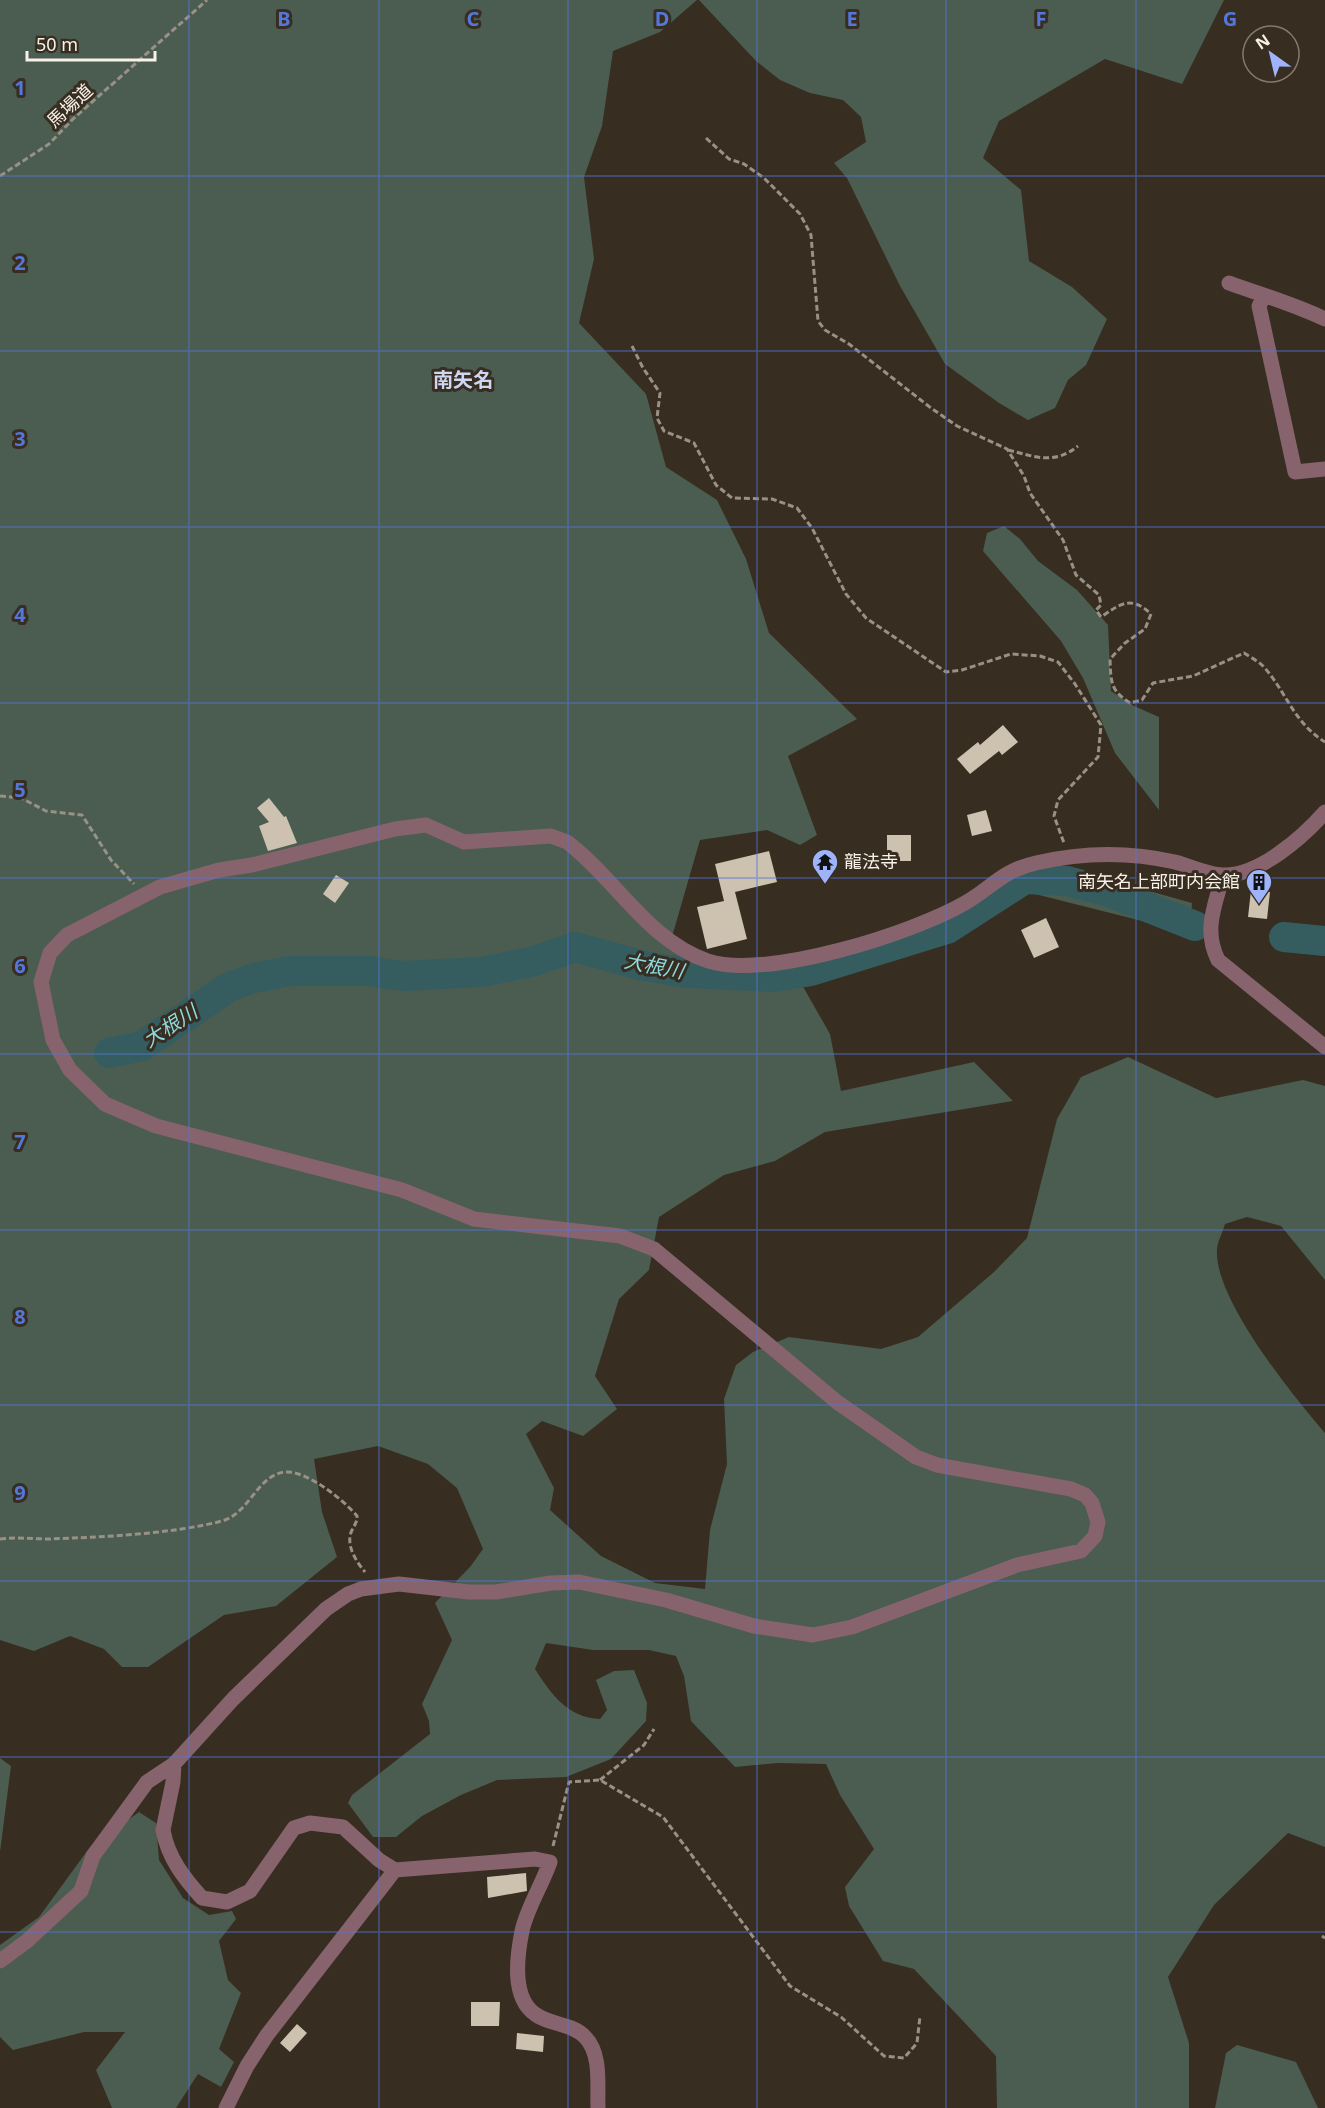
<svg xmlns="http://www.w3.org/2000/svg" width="1325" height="2108" viewBox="0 0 1325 2108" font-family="'Noto Sans','Noto Sans JP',sans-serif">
	<rect width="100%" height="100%" fill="#372d20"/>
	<!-- green -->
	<path fill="#4a5d50" d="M0 0H697L660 32 613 51 602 126 584 177 594 259 579 323 646 394 666 467 717 500 746 559 769 633 857 719 788 756 817 835 800 845 767 830 700 840 669 947 708 967 741 975 789 962 830 1034 841 1091 974 1062 1013 1101 825 1132 775 1161 724 1175 659 1217 649 1270 619 1299 595 1376 617 1409 583 1436 542 1421 526 1434 554 1488 550 1510 601 1556 655 1583 705 1589 710 1530 727 1464 724 1399 736 1365 753 1352 789 1337 881 1349 918 1337 994 1272 1027 1238 1057 1119 1081 1077 1128 1057 1216 1098 1303 1080 1325 1086V1280L1281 1226 1247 1217 1225 1224C1223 1232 1217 1242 1217 1250 1214 1299 1294 1397 1325 1433V1847L1288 1833 1214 1905 1168 1977 1189 2043V2108H997L996 2056 914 1969 883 1961 849 1906 845 1887 874 1849 840 1795 826 1764 777 1763 735 1767 691 1721 684 1676 676 1656 649 1650H593L546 1643 535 1669C551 1694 568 1718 600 1719L607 1710 596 1680 614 1671 634 1670 647 1703 646 1721 611 1759 566 1777 497 1780 461 1795 422 1816 396 1837H373L348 1803 352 1795 430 1734 429 1721 422 1704 452 1640 435 1603 470 1567 483 1549 457 1488 428 1464 378 1446 314 1459 322 1512 337 1557 276 1606 224 1615 148 1667H122L104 1649 70 1636 34 1651 0 1640Z
		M699 0H1224L1182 84 1105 59 999 121 983 158 1021 190 1029 261 1072 287 1107 319 1086 365 1068 380 1055 408 1028 420 999 403 945 364 900 286 847 178 834 163 866 142 861 117 843 100 810 93 780 80 756 61Z
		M1004 526 1020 539 1038 561 1077 590 1108 625 1111 691 1134 706 1159 717V810L1115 753 1083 678 1061 641 983 551 987 533Z
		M1034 864 1103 878 1192 903 1190 933 991 883Z
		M0 1758 11 1766 0 1852Z
		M139 1812 156 1823 159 1860 183 1898 209 1915 232 1911 236 1919 219 1941 228 1980 241 1993 219 2049 234 2062 221 2087 198 2074 176 2108H112L96 2070 125 2032H84L13 2050 0 2037V1945L39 1917 90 1847Z
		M1237 2045 1296 2062 1318 2108H1215L1226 2053Z"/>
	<!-- water -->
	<path fill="#355d60" d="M1288 936 1325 939V946L1289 943Z"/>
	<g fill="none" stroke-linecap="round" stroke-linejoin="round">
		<!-- river -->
		<path stroke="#355d60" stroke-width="30" d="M1284 937 1325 941
			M109 1053 142 1046 229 987 254 978 289 971H369L403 976 482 972 535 961 575 947 640 965 686 973 775 977 811 971 947 929 1025 879 1067 881 1109 892 1195 926"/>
	</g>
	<!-- building -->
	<path fill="#cdc1b0" d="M1003 725 1018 742 1002 755 999 751 970 774 957 759 978 742 980 745Z
		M269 798 284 817 286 816 297 843 268 851 259 826 269 822 257 808Z
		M986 810 992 831 972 836 967 815Z
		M887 835H911V861H887Z
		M769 851 777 882 735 892 747 939 707 949 697 907 724 901 715 864Z
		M336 875 349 883 335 903 323 894Z
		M1251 890 1270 892 1267 919 1248 917Z
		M1046 918 1059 947 1034 958 1021 930Z
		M526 1873 527 1891 488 1898 487 1877Z
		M471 2002H500L499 2026H471Z
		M297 2024 307 2033 290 2052 280 2043Z
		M517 2033 544 2036 543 2052 516 2049Z"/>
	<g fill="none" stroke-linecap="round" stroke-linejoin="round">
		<!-- path -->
		<path stroke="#999186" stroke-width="3" stroke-dasharray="6 3" stroke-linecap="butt" d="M706 138 729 159 744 164 764 178 800 214 811 235 818 321 825 330 849 344 931 408 957 426 1007 449 1024 476 1030 493 1063 540 1076 575 1099 595 1101 605 1096 610 1101 617C1120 604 1131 595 1151 614L1145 629 1125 643 1110 659C1111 682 1110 690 1130 703L1142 700 1153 683 1193 676 1244 653C1250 657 1258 661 1263 666 1286 691 1293 722 1325 742
			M0 176 49 144 73 119 207 0
			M632 346 643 368 660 393 657 418 664 431 694 443 716 485 732 498 772 499 797 508 812 528 846 594 866 618 946 672 962 670 1011 654 1040 656 1058 662 1075 684 1101 725 1098 757 1058 800 1054 816 1064 843
			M1008 450C1036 457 1054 465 1078 446
			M0 796 21 798 46 811 82 815 111 860 134 884
			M0 1539C17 1537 33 1539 50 1539 102 1537 172 1534 222 1521 250 1513 257 1475 285 1472 306 1470 344 1500 357 1516 357 1523 355 1524 352 1530 345 1545 356 1561 365 1572
			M600 1780 644 1745 654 1729
			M553 1846 569 1782 600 1780 663 1817 790 1986 841 2017 884 2056 904 2058 917 2043 920 2016
			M1322 1936 1325 1938"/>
		<!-- minor -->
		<path stroke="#87646d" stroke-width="15" d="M1229 283C1262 295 1294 304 1325 319
			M1264 296 1259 306 1295 472 1325 469
			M1223 875C1215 906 1203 929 1218 960L1325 1047
			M174 1764 173 1782 163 1830C168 1858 184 1878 202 1898L227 1902 250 1891 294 1828 310 1823 343 1827 379 1860 395 1870 535 1859 550 1862C542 1885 527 1908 522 1931 517 1956 511 1997 535 2014 549 2025 572 2023 585 2037 602 2054 597 2086 598 2108
			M0 1961 27 1941 81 1891 93 1856 147 1782 174 1764 233 1699 326 1609 348 1594 361 1589 399 1584 469 1592H496L551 1583 579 1582 666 1600 754 1626 813 1635 852 1627 1017 1565 1081 1551 1095 1536 1098 1522 1092 1503 1085 1495 1071 1489 937 1465 916 1457 837 1402 654 1249 620 1236 474 1219 402 1190 156 1126 105 1104 70 1070 53 1040 41 982 50 953 67 935 160 887 219 870 252 865 395 829 426 825 464 842 551 836 567 842C615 878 648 941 708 961 767 980 913 933 965 903 993 887 1001 871 1036 863 1083 852 1127 851 1175 862 1190 866 1208 875 1223 875 1259 876 1303 837 1325 812
			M226 2108 247 2066 267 2035 395 1870"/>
	</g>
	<!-- grid -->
	<path fill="none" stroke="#5477dc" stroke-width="1.5" stroke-opacity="0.55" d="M189 0V2108M379 0V2108M568 0V2108M757 0V2108M946 0V2108M1136 0V2108M0 176H1325M0 351H1325M0 527H1325M0 703H1325M0 878H1325M0 1054H1325M0 1230H1325M0 1405H1325M0 1581H1325M0 1757H1325M0 1932H1325"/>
	<!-- icons -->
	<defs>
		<g id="temple-pin" transform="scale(1.35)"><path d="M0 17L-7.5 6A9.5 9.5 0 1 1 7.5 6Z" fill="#9fb3fd" stroke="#372d20"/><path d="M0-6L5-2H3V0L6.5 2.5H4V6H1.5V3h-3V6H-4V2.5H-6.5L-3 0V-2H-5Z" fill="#111"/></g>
		<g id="building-pin" transform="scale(1.35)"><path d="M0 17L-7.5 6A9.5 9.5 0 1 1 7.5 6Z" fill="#9fb3fd" stroke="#372d20"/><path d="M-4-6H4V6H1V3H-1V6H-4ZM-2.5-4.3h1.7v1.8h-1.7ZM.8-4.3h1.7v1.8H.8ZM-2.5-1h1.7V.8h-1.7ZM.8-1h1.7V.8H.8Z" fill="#111"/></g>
	</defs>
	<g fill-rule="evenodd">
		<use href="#temple-pin" x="825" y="862"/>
		<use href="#building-pin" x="1259" y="882"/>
	</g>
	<g text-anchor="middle" stroke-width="6" stroke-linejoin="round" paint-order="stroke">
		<!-- street labels -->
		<g font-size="18" fill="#f7f1e8" stroke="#372d20">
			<text transform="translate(70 106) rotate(-43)" y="6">馬場道</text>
		</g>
		<!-- poi labels -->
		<g font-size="18" fill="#f7f1e8" stroke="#372d20" text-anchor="start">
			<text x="844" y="868">龍法寺</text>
			<text x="1240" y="888" text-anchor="end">南矢名上部町内会館</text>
		</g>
		<!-- neighbourhood labels -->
		<g font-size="20" font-weight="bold" fill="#cdd6f2" stroke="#372d20">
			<text x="463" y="387">南矢名</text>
		</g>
		<!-- water labels -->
		<g font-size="20" font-style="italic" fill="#8edadf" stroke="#372d20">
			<text transform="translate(654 966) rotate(11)" y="7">大根川</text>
			<text transform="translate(170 1026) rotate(-33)" y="7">大根川</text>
		</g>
	</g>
	<g font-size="20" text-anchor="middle" font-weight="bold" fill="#5477dc" stroke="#372d20" stroke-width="6" stroke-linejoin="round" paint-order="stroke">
		<text x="284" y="26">B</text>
		<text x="473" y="26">C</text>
		<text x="662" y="26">D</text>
		<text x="852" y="26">E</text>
		<text x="1041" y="26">F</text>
		<text x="1230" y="26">G</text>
		<text x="20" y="95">1</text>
		<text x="20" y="270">2</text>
		<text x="20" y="446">3</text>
		<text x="20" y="622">4</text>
		<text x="20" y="797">5</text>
		<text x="20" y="973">6</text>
		<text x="20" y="1149">7</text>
		<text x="20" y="1324">8</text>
		<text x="20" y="1500">9</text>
	</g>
	<!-- north arrow -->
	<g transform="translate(1271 54) rotate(326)"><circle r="28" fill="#372d20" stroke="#847b70" stroke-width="1.5"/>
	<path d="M0-4.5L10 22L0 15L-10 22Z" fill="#9fb3fd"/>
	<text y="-9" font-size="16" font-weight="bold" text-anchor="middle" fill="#f7f1e8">N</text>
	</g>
	<!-- scale -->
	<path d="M27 51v9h128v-9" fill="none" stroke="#f7f1e8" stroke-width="3"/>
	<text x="36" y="51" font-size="18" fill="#f7f1e8" stroke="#372d20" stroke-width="4.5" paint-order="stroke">50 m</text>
</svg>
